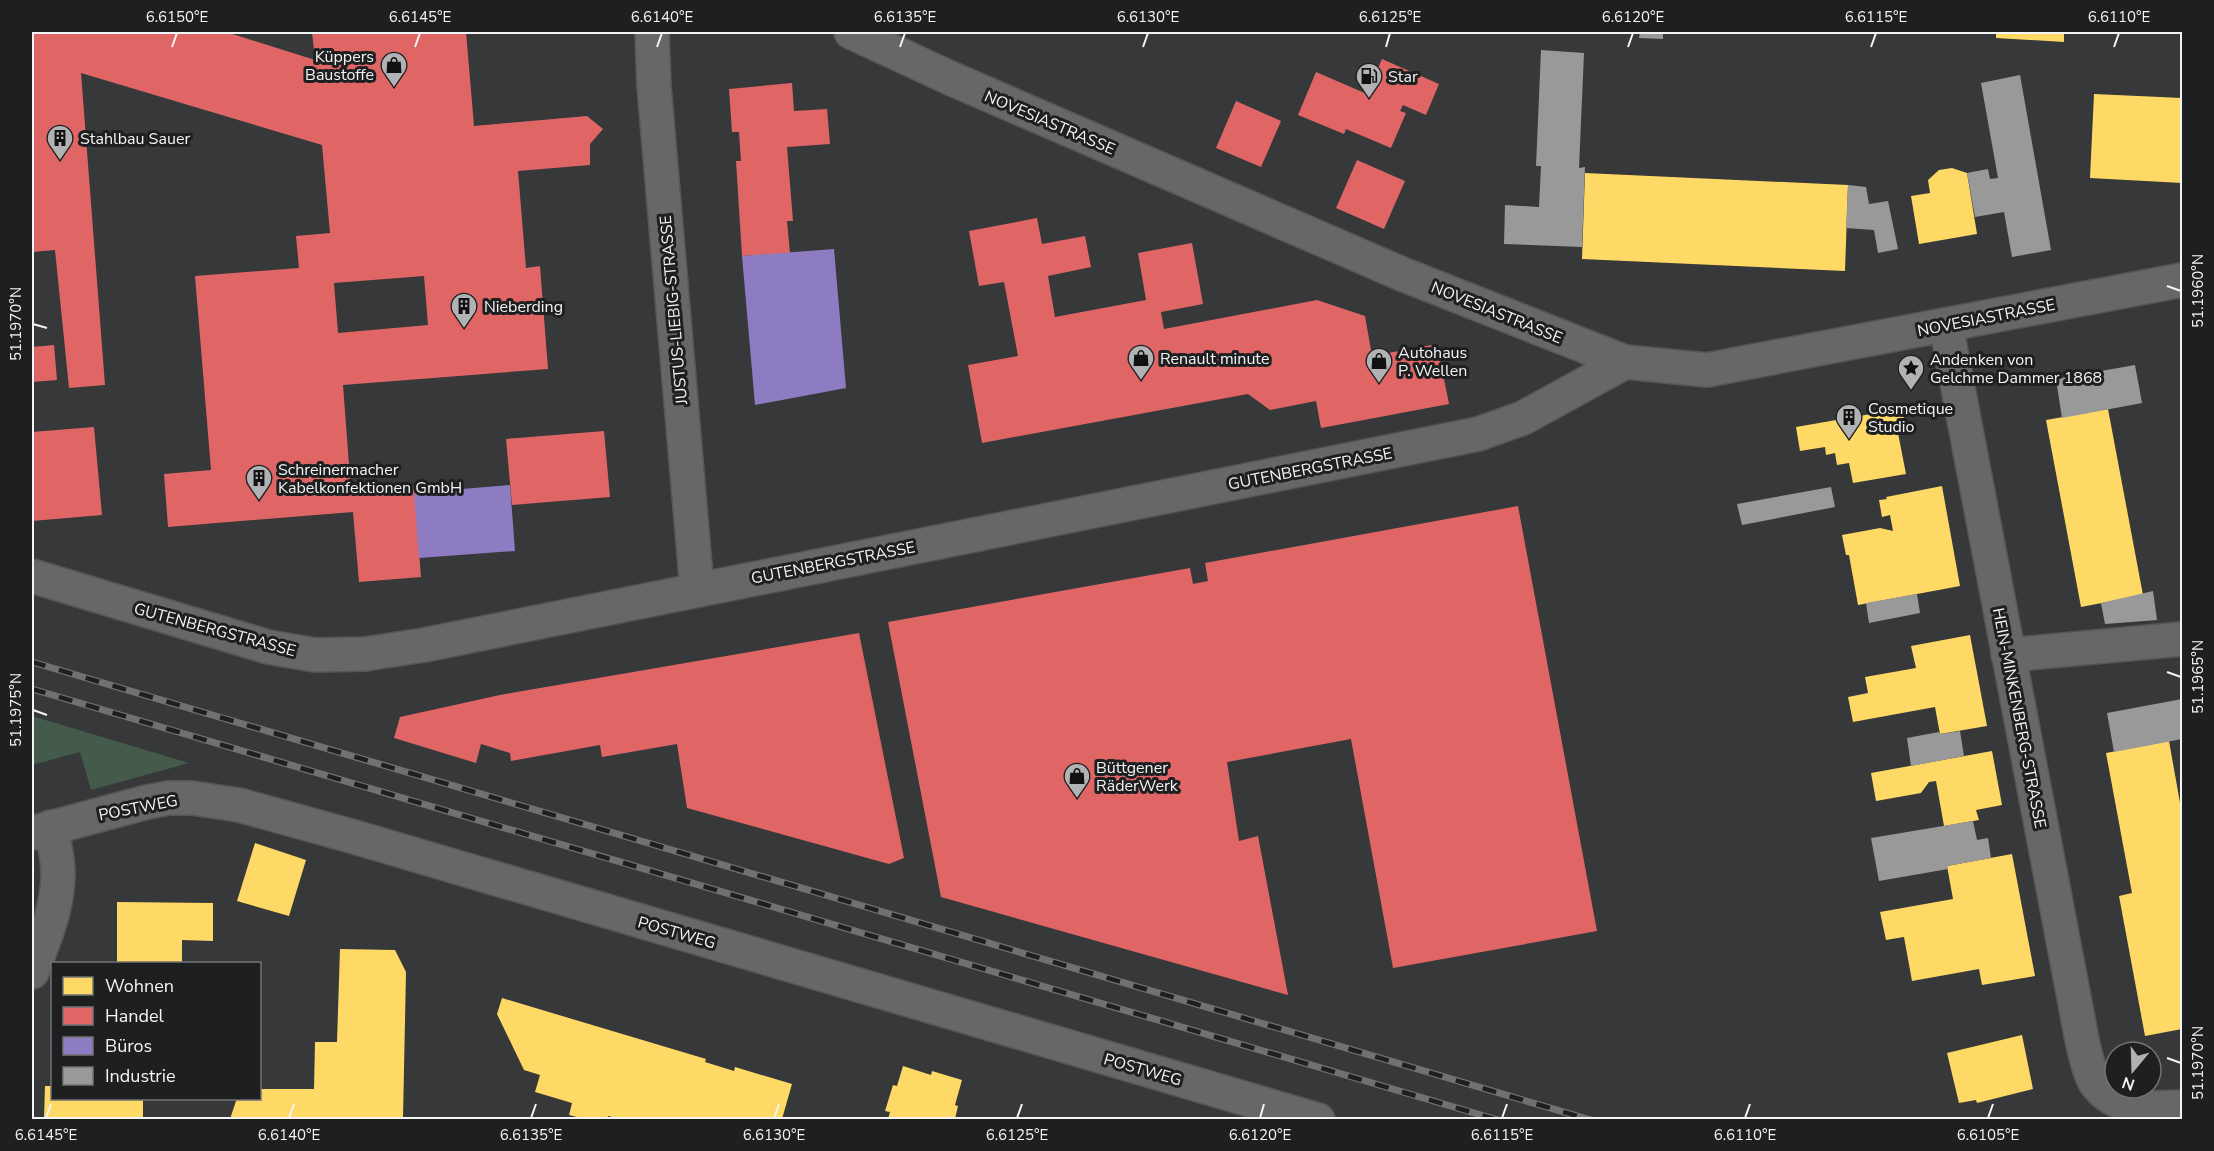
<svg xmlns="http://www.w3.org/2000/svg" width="2214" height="1151" viewBox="0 0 2214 1151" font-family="'Nunito Sans',sans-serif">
	<rect width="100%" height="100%" fill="#373839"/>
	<!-- green -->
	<path fill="#445a4a" d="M32 716 189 763 91 790 80 752 32 765Z"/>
	<!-- homes -->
	<path fill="#ffd966" d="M1996 32H2064V42L1996 38Z
		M2094 94 2182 98V183L2090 178Z
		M1952 168 1967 173 1977 234 1919 244 1911 196 1930 193 1928 180 1939 170Z
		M1585 173 1848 185 1845 271 1582 259Z
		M2108 409 2143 595 2081 607 2046 420Z
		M1894 410 1895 415 1903 414 1906 431 1898 433 1906 474 1853 483 1849 463 1837 465 1835 453 1826 455 1825 447 1800 451 1796 427Z
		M1942 486 1960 586 1858 605 1849 555H1846L1842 535 1880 528 1893 531 1890 515 1882 517 1879 500 1887 499 1886 497Z
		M1970 635 1987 726 1940 734 1935 707 1853 722 1848 697 1868 693 1865 677 1916 668 1911 646Z
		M2169 741 2182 814V1029L2145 1036 2119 896 2132 893 2106 753Z
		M1992 751 2002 805 1976 810 1979 820 1944 826 1936 781 1929 782 1921 793 1876 801 1871 773Z
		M255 843 306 860 289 916 237 901Z
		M2012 854 2035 976 1982 985 1979 969 1912 981 1904 937 1886 940 1880 912 1953 899 1947 866Z
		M117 902 213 903V941L182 940V963H117Z
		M340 949 395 950 406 972 403 1118 230 1119 237 1098H260V1089H314L315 1042H337Z
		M502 998 706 1059 705 1062 734 1071 735 1067 792 1084 782 1119H621L608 1116 607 1119H585L569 1115 572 1103 535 1092 540 1075 524 1070 497 1014Z
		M2022 1035 2033 1089 1977 1103 1976 1100 1959 1103 1947 1053Z
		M903 1066 931 1075 932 1071 962 1080 955 1105 958 1106 955 1119H888L890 1112 885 1111 893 1085 897 1086Z
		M45 1086H52V1098H143V1119H44Z"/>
	<!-- shops -->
	<path fill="#e06666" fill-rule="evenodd" d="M32 32H226L315 60 312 32H466L474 126 587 116 603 129 590 144V165L518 171 526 268 540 266 548 369 343 385 351 491 414 486 421 577 359 582 353 512 168 527 164 474 211 470 195 276 299 268 296 236 330 233 322 145 81 73 105 385 69 388 55 250 32 252ZM424 276 428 325 338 333 334 283Z
		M1382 59 1439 84 1426 115 1403 105 1400 111 1406 113 1391 148 1346 129 1344 134 1298 115 1316 72 1367 94Z
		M792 83 794 111 827 109 830 144 787 147 793 221H787L790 253 742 256 736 161H741L739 132H732L729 89Z
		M1236 101 1281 121 1261 167 1216 148Z
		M1357 160 1405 181 1384 229 1336 208Z
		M1037 218 1042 244 1085 236 1091 267 1048 276 1055 317 1146 300 1138 253 1192 243 1203 304 1161 312 1164 329 1317 300 1365 316 1372 356 1437 344 1449 404 1321 428 1316 401 1270 410 1248 394 982 443 968 365 1018 356 1004 282 979 286 969 231Z
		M54 345 57 380 32 382V347Z
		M94 427 102 515 32 521V432Z
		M604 431 610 497 512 505 506 439Z
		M1518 506 1597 931 1393 968 1351 739 1227 762 1239 841 1258 836 1288 995 941 897 888 622 1190 568 1193 584 1208 581 1205 563Z
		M859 633 904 858 889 864 687 808 677 744 602 757 600 745 511 761 510 753 481 744 476 763 394 738 400 717 500 695Z"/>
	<!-- offices -->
	<path fill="#8e7cc3" d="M834 249 846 388 755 405 742 256Z
		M510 485 515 551 419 558 414 493Z"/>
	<!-- industry -->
	<path fill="#999" d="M1640 32H1663V39L1639 38Z
		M1541 50 1584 53 1579 168 1585 167 1582 247 1504 244 1505 205 1539 207 1541 166H1536Z
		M2020 75 2051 250 2012 257 2004 212 1975 217 1967 173 1988 169 1990 179 1998 178 1981 83Z
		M1848 185 1866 187 1869 204 1888 201 1898 249 1878 253 1874 230 1846 228Z
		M2135 365 2142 403 2062 418 2056 379Z
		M1831 487 1835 507 1742 525 1737 504Z
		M2153 591 2157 620 2105 624 2101 603Z
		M1917 594 1920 613 1869 623 1866 603Z
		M2182 699V739L2114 752 2107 713Z
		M1960 731 1964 756 1911 766 1907 738 1939 732 1940 734Z
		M1973 821 1977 840 1988 838 1991 858 1947 866 1948 869 1879 881 1871 838Z"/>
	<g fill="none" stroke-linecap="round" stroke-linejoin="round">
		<!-- street casing -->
		<g stroke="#565657" stroke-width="36">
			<path id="street" d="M652 32 654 86 697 589
				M851 32 950 78 1402 274 1625 362 1707 370 2182 280
				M1946 325 2083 1045C2086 1056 2089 1072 2095 1082 2115 1111 2151 1109 2182 1107
				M32 576 268 647 315 655 365 654 424 645 1478 434 1523 418 1625 362
				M2008 655 2182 639
				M32 833 147 802 169 798H192L239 805 351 836 1318 1120
				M32 972C44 939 58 909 58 873 58 858 54 842 51 827"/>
		</g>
		<!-- street -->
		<use href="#street" stroke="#676768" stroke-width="33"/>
		<!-- rail casing -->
		<g stroke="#717172" stroke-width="7">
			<path id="rail" d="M32 662 1591 1120
				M32 689 1498 1120"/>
		</g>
		<!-- rail -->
		<use href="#rail" stroke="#1e1f20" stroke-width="4.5" stroke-dasharray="14" stroke-linecap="butt"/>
	</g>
	<!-- ticks -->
	<path fill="none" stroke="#f3f4f5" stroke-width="2" d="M172 47 177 33M415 47 420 33M657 47 662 33M900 47 905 33M1143 47 1148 33M1386 47 1390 33M1628 47 1633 33M1871 47 1876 33M2114 47 2119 33M2167 286 2181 291M33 324 47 328M2167 672 2181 677M33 710 47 715M2167 1058 2181 1063M46 1118 51 1104M289 1118 294 1104M531 1118 536 1104M774 1118 779 1104M1017 1118 1022 1104M1260 1118 1264 1104M1502 1118 1507 1104M1745 1118 1750 1104M1988 1118 1993 1104"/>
	<!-- icons -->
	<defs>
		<g id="shop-pin" transform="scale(1.35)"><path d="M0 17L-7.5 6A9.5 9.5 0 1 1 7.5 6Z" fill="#b1b2b3" stroke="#1e1f20"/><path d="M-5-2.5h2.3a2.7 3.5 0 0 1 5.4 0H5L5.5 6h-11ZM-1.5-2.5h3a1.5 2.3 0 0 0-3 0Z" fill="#111"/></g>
		<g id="fuel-pin" transform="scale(1.35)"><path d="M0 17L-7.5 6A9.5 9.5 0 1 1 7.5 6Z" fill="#b1b2b3" stroke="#1e1f20"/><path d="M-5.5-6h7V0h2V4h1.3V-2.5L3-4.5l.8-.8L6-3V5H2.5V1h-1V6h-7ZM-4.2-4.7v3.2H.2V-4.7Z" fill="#111"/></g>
		<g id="building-pin" transform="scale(1.35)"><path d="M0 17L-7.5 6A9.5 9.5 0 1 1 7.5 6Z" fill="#b1b2b3" stroke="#1e1f20"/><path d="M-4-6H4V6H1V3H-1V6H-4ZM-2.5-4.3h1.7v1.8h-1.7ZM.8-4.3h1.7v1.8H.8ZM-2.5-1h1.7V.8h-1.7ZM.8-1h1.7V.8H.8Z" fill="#111"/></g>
		<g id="sight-pin" transform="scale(1.35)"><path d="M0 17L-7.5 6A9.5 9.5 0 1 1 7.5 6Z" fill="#b1b2b3" stroke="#1e1f20"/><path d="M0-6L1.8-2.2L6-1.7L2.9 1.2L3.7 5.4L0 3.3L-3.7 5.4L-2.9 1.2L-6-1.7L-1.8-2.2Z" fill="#111"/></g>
	</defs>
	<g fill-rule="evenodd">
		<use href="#shop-pin" x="394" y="65"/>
		<use href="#fuel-pin" x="1369" y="76"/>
		<use href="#building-pin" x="60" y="138"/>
		<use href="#building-pin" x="464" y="306"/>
		<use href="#shop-pin" x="1141" y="358"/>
		<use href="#shop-pin" x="1379" y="361"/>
		<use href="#sight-pin" x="1911" y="368"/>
		<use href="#building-pin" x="1849" y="417"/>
		<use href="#building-pin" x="259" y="478"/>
		<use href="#shop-pin" x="1077" y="776"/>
	</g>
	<g text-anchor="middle" stroke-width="6" stroke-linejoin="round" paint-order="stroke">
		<!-- poi labels -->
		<g font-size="16" fill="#f3f4f5" stroke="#1e1f20" text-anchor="start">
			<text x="374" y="62" text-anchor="end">Küppers<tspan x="374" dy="18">Baustoffe</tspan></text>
			<text x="1388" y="82">Star</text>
			<text x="80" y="144">Stahlbau Sauer</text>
			<text x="484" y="312">Nieberding</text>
			<text x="1398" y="358">Autohaus<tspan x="1398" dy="18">P. Wellen</tspan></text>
			<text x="1160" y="364">Renault minute</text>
			<text x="1930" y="365">Andenken von<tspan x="1930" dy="18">Gelchme Dammer 1868</tspan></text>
			<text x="1868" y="414">Cosmetique<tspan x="1868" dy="18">Studio</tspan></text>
			<text x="278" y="475">Schreinermacher<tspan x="278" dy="18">Kabelkonfektionen GmbH</tspan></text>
			<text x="1096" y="773">Büttgener<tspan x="1096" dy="18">RäderWerk</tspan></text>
		</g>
		<!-- street labels -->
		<g font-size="16" fill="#f3f4f5" stroke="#1e1f20">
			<text transform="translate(1050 122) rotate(23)" y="6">NOVESIASTRASSE</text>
			<text transform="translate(673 310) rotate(-95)" y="6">JUSTUS-LIEBIG-STRASSE</text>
			<text transform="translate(1497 312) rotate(22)" y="6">NOVESIASTRASSE</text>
			<text transform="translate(1986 317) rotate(-11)" y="6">NOVESIASTRASSE</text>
			<text transform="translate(1310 468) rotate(-11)" y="6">GUTENBERGSTRASSE</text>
			<text transform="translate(833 562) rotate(-11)" y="6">GUTENBERGSTRASSE</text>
			<text transform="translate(215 629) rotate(15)" y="6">GUTENBERGSTRASSE</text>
			<text transform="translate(2020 718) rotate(79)" y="6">HEIN-MINKENBERG-STRASSE</text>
			<text transform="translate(138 807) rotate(-11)" y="6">POSTWEG</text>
			<text transform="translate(677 932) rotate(16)" y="6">POSTWEG</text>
			<text transform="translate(1143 1069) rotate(16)" y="6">POSTWEG</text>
		</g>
	</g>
	<!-- border -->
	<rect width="2214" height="1151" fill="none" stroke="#1e1f20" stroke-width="66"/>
	<!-- legend -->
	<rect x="51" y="962" width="210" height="138" fill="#1e1f20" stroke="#737475" stroke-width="1.5"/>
	<rect x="63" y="977" width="30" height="18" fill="#ffd966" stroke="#737475" stroke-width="1.5"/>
	<text x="105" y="992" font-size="18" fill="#f3f4f5">Wohnen</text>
	<rect x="63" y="1007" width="30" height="18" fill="#e06666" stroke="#737475" stroke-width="1.5"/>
	<text x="105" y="1022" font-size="18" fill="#f3f4f5">Handel</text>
	<rect x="63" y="1037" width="30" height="18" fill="#8e7cc3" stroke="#737475" stroke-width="1.5"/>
	<text x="105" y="1052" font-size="18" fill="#f3f4f5">Büros</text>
	<rect x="63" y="1067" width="30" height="18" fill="#999999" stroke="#737475" stroke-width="1.5"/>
	<text x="105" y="1082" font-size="18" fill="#f3f4f5">Industrie</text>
	<!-- north arrow -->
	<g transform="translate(2133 1070) rotate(199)"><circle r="28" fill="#1e1f20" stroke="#737475" stroke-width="1.5"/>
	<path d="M0-4.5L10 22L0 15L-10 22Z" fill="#b1b2b3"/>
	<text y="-9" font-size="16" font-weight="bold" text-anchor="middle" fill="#f3f4f5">N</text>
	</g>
	<rect x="33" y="33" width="2148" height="1085" fill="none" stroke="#f3f4f5" stroke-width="2"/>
	<g font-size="15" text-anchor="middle" fill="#f3f4f5">
		<text x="177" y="22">6.6150°E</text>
		<text x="420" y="22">6.6145°E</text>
		<text x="662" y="22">6.6140°E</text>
		<text x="905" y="22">6.6135°E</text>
		<text x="1148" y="22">6.6130°E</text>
		<text x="1390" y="22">6.6125°E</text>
		<text x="1633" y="22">6.6120°E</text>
		<text x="1876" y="22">6.6115°E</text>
		<text x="2119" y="22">6.6110°E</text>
		<text transform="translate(2198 291) rotate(-90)" y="5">51.1960°N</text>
		<text transform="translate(16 324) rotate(-90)" y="5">51.1970°N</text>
		<text transform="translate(2198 677) rotate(-90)" y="5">51.1965°N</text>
		<text transform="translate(16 710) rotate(-90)" y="5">51.1975°N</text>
		<text transform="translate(2198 1063) rotate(-90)" y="5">51.1970°N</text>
		<text x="46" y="1140">6.6145°E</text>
		<text x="289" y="1140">6.6140°E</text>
		<text x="531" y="1140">6.6135°E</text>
		<text x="774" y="1140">6.6130°E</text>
		<text x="1017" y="1140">6.6125°E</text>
		<text x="1260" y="1140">6.6120°E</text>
		<text x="1502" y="1140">6.6115°E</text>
		<text x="1745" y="1140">6.6110°E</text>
		<text x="1988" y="1140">6.6105°E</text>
	</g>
</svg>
